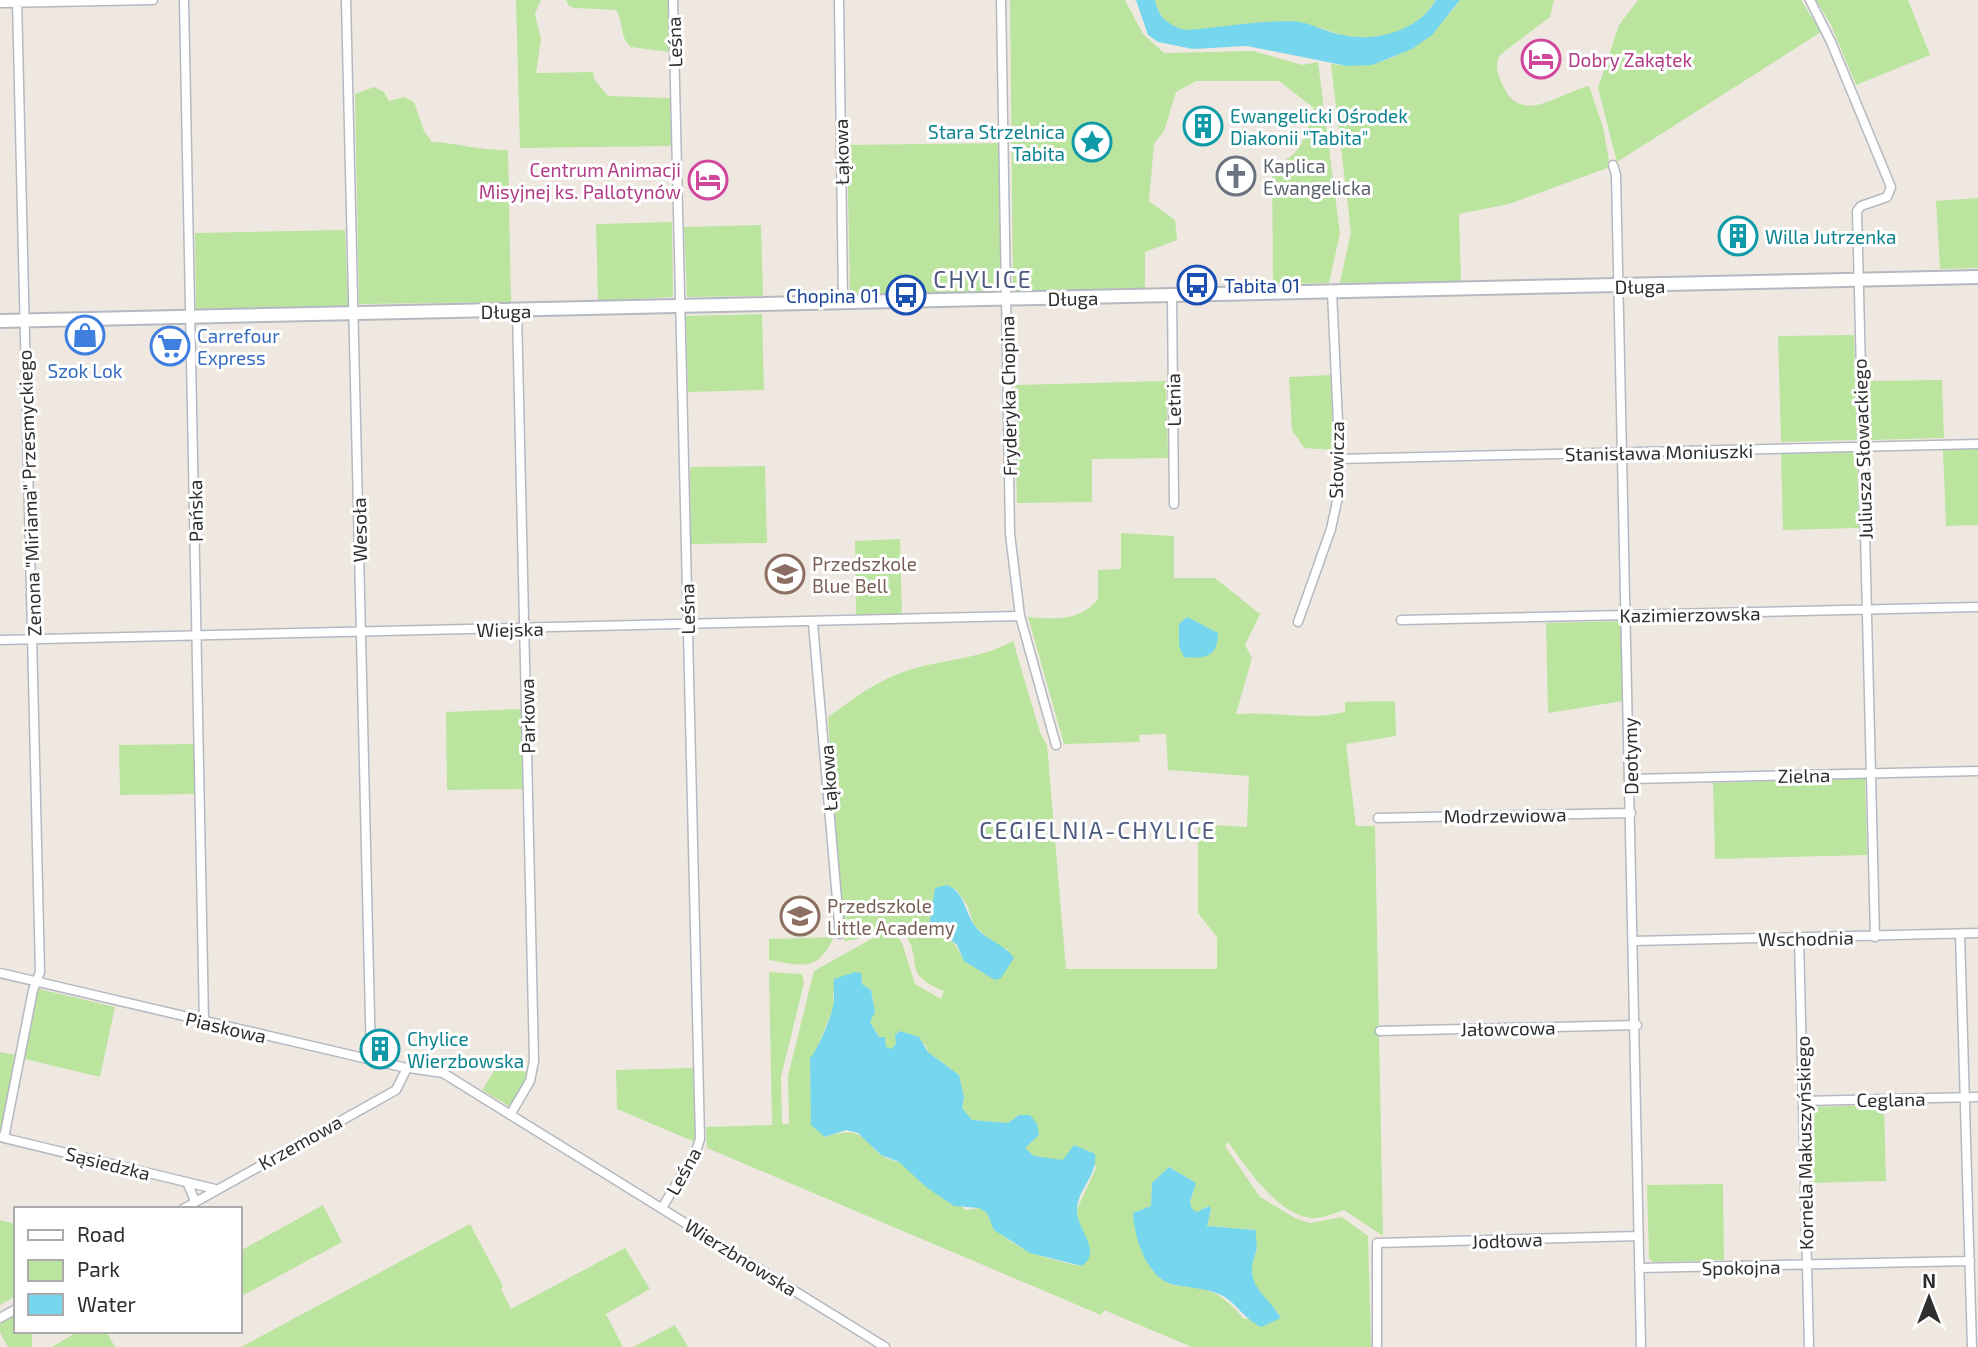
<svg xmlns="http://www.w3.org/2000/svg" width="1978" height="1347" font-family="'Exo 2',sans-serif">
<style>
.green{fill:#bbe49f;fill-rule:evenodd}
.water{fill:#76d6ee}
.lines{fill:none;stroke-linecap:round;stroke-linejoin:round}
.street-casing{stroke:#b4b8c1;stroke-width:11}
.secondary-casing{stroke:#b4b8c1;stroke-width:16}
.street{stroke:#fff;stroke-width:8}
.secondary{stroke:#fff;stroke-width:12}
.labels{text-anchor:middle;dominant-baseline:central;stroke-width:6;stroke-linejoin:round;paint-order:stroke}
.street-label{font-size:19px;fill:#2e2e2e;stroke:#fff}
.hotel-label{font-size:19px;fill:#b23c85;stroke:#fff;text-anchor:start}
.culture-label{font-size:19px;fill:#0d838f;stroke:#fff;text-anchor:start}
.worship-label{font-size:19px;fill:#5b616d;stroke:#fff;text-anchor:start}
.transit-label{font-size:19px;fill:#164399;stroke:#fff;text-anchor:start}
.shop-label{font-size:19px;fill:#366cbe;stroke:#fff;text-anchor:start}
.education-label{font-size:19px;fill:#785e54;stroke:#fff;text-anchor:start}
.quarter-label{font-size:23px;letter-spacing:2px;fill:#4d5a7f;stroke:#fff}
</style>
<rect width="100%" height="100%" fill="#efe8e1"/>
<path class="green" d="M516 0H541L535 14 541 39 536 73 593 72 594 79 608 96 670 98 671 146 520 148Z
M566 0H668L669 52 631 47C619 37 624 22 616 10L575 8 569 6Z
M1010 0H1125L1143 34 1164 53 1253 51 1303 65 1318 62 1340 233 1329 283 1273 284 1272 166C1303 156 1305 136 1314 108L1279 81H1196L1176 92 1164 131 1154 144 1149 201 1175 220 1177 240 1145 252V288L1013 291Z
M1155 0H1436C1421 26 1386 40 1357 39 1343 38 1330 29 1316 27 1299 25 1280 23 1262 23 1237 23 1207 36 1182 30 1166 26 1158 15 1155 0Z
M1460 0H1554L1550 17 1500 55C1494 67 1498 74 1503 86 1522 127 1560 92 1589 86L1603 127 1610 167 1509 204 1459 214 1461 281 1340 283 1351 232 1331 64C1388 72 1428 44 1460 0Z
M1638 0H1801L1821 32 1617 162 1598 88 1619 25Z
M1816 0H1908L1930 55 1856 85 1831 25Z
M374 87 384 92 389 101 404 97 414 102 424 131 432 142C460 143 481 151 508 150L511 302 359 304 355 94Z
M999 143 1001 282 992 292 850 294 847 145Z
M1978 198V268L1940 269 1936 201Z
M672 222 673 297 598 301 596 224Z
M761 225 763 296 687 297 684 227Z
M345 230 348 306 196 309 195 233Z
M762 314 764 390 688 392 686 316Z
M1854 335 1857 440 1781 442 1778 336Z
M1331 375 1333 450 1304 448 1292 430 1289 377Z
M1942 380 1944 438 1869 440 1867 381Z
M1166 381 1168 458 1092 459V502L1017 503 1014 385Z
M1978 449V525L1946 526 1943 450Z
M1857 452 1859 528 1783 530 1781 454Z
M765 466 767 543 691 544 690 467Z
M1121 533 1174 536V578H1215L1260 614 1245 645 1252 658 1236 714C1273 711 1309 721 1345 712V702L1395 701 1396 736 1346 744 1356 826H1375L1383 1236 1344 1210C1334 1213 1322 1219 1312 1218 1278 1216 1246 1167 1228 1142L1225 1146 1260 1197 1295 1218 1310 1223 1342 1217 1368 1236 1371 1347H1192L1104 1310 1101 1315 707 1148 706 1127 772 1125 769 972 802 974 804 983 781 1077 782 1124H789L788 1076 814 971 882 933H895L902 943 915 984 941 999 944 991C900 973 924 962 905 934 902 929 897 928 894 922L858 939 844 941 843 935 828 717C850 701 872 684 898 674 935 659 978 661 1013 641L1040 732 1047 745 1066 969H1217V937L1198 913V824L1247 827 1249 776 1168 770 1166 734 1139 735 1140 742 1064 744 1028 617C1055 619 1079 622 1098 599V570L1121 569ZM955 888 967 905 974 925 993 943 1009 950 970 965C960 959 959 946 949 938ZM862 978V984L871 990C874 1002 876 1011 870 1022L886 1047 892 1050 896 1043 926 1045 928 1052 959 1075 964 1097 962 1108 972 1120 1008 1123 1019 1115 1028 1143 1025 1148 1033 1156 1097 1166 1077 1209 1082 1266C1050 1260 998 1247 987 1213L979 1208 966 1210 899 1162C862 1156 875 1120 825 1137L811 1105 810 1066 834 1006 833 993ZM1169 1167 1196 1183 1190 1202 1192 1209 1197 1212 1209 1206 1211 1209 1207 1226 1256 1230C1254 1246 1247 1266 1252 1281 1253 1285 1276 1309 1281 1318L1244 1319C1219 1290 1209 1288 1171 1285L1133 1213 1151 1206 1152 1183Z
M900 539 902 615 856 616 855 541Z
M1621 621 1623 701 1548 713 1546 623Z
M521 709 523 789 447 790 446 712Z
M195 744 196 794 120 795 119 745Z
M1865 778 1867 855 1715 859 1713 783Z
M834 937C817 972 804 966 769 960V939Z
M31 987 115 1007 100 1077 25 1059 9 1133 0 1129V1052L15 1055Z
M501 1060 529 1074 509 1106 482 1090Z
M693 1068 695 1142 617 1109 616 1070Z
M1884 1105 1886 1181 1810 1183 1808 1107Z
M1723 1184 1724 1260 1653 1262 1649 1258 1647 1185Z
M323 1205 342 1242 240 1297V1251Z
M0 1220 16 1224V1296L0 1305Z
M470 1224 503 1286 501 1289 511 1309 625 1248 650 1289 606 1314 623 1347H241Z
M16 1315V1331H32V1347H8L0 1332V1324Z
M675 1325 688 1347H633Z
M79 1331H106L115 1347H52Z"/>
<path class="water" d="M1136 0H1155C1159 18 1167 24 1184 30 1219 28 1255 21 1291 21 1306 21 1322 30 1337 34 1372 43 1417 33 1436 0H1460L1432 35 1412 49 1372 65 1347 66 1247 46 1193 49 1158 42 1148 35Z
M1187 617 1218 633C1218 657 1205 659 1184 657L1179 646V624Z
M947 885C965 892 965 913 975 926 985 940 1005 944 1014 958L1001 978 995 980 964 961 957 945 949 938 930 937 928 931 935 888Z
M855 972 861 973 862 984 871 990 875 1012 870 1022 879 1037H885L886 1047 892 1049 896 1043 895 1035 900 1031 919 1037 928 1052 959 1075 964 1097 962 1108 972 1120 1008 1123 1019 1115H1030L1037 1124 1039 1135 1025 1148 1034 1156 1063 1160 1074 1145 1095 1154C1098 1176 1077 1189 1077 1211 1077 1230 1103 1251 1082 1266L1030 1253 994 1230 987 1213 979 1208 954 1206 926 1187 899 1162 881 1155 858 1133 846 1130 825 1137 811 1125 810 1058C817 1052 831 1017 833 1007 835 999 833 987 834 979Z
M1169 1167 1196 1183 1190 1202 1192 1209 1197 1212 1209 1206 1211 1209 1207 1226 1256 1230C1255 1237 1258 1247 1256 1252 1243 1285 1264 1291 1281 1318L1261 1327C1243 1318 1236 1303 1223 1296 1207 1288 1191 1288 1175 1285 1147 1280 1134 1237 1133 1213L1151 1206 1152 1183Z"/>
<g class="lines">
<defs>
<path id="street" d="M184 0 204 1022
M346 0 371 1060
M839 0 843 303
M1001 0 1010 534 1020 616 1056 745
M1810 0 1831 42 1891 187 1887 197 1861 206 1857 211 1875 937
M0 3 153 0
M1613 165 1616 175 1641 1347
M1172 296 1174 504
M1339 459 1978 444
M1401 620 1978 607
M1298 622 1331 529 1338 497 1340 465 1332 292
M813 623 840 934
M0 640 1020 616
M1631 779 1978 771
M1378 818 1631 813
M1960 934 1972 1347
M1799 938 1809 1347
M1634 941 1978 933
M0 973 402 1067 443 1073 885 1347
M1380 1031 1637 1025
M1803 1101 1978 1097
M510 1115 530 1081 534 1061 517 311
M0 1137 215 1189
M4 1138 33 990 40 972 17 0
M187 1182 195 1201
M662 1208 696 1151 700 1139 673 0
M183 1209 396 1090 407 1068
M1639 1268 1970 1261
M0 1318 16 1309
M1377 1347V1243L1638 1236"/>
<path id="secondary" d="M0 321 1978 277"/>
</defs>
<use href="#street" class="street-casing"/>
<use href="#secondary" class="secondary-casing"/>
<use href="#street" class="street"/>
<use href="#secondary" class="secondary"/>
</g>
<defs>
<symbol id="hotel-ring" viewBox="-11 -11 22 22"><circle r="9.5" fill="#fff" stroke="#d1479c" stroke-width="1.5"/><path d="M-6-4.5h1.5V1H6V5H4.5V3h-9V5H-6ZM-4 0a1.8 1.8 0 1 1 3.6 0ZM.5 0V-2.5h3Q6-2.5 6 0Z" fill="#d1479c"/></symbol>
<symbol id="building-ring" viewBox="-11 -11 22 22"><circle r="9.5" fill="#fff" stroke="#0f9aa8" stroke-width="1.5"/><path d="M-4-6H4V6H1V3H-1V6H-4ZM-2.5-4.3h1.7v1.8h-1.7ZM.8-4.3h1.7v1.8H.8ZM-2.5-1h1.7V.8h-1.7ZM.8-1h1.7V.8H.8Z" fill="#0f9aa8"/></symbol>
<symbol id="sight-ring" viewBox="-11 -11 22 22"><circle r="9.5" fill="#fff" stroke="#0f9aa8" stroke-width="1.5"/><path d="M0-6L1.8-2.2L6-1.7L2.9 1.2L3.7 5.4L0 3.3L-3.7 5.4L-2.9 1.2L-6-1.7L-1.8-2.2Z" fill="#0f9aa8"/></symbol>
<symbol id="church-ring" viewBox="-11 -11 22 22"><circle r="9.5" fill="#fff" stroke="#6b7280" stroke-width="1.5"/><path d="M-1.2-6h2.4v3.5h3.3v2.4h-3.3V6h-2.4V-.1h-3.3v-2.4h3.3Z" fill="#6b7280"/></symbol>
<symbol id="bus-ring" viewBox="-11 -11 22 22"><circle r="9.5" fill="#fff" stroke="#1a4fb4" stroke-width="1.5"/><path d="M-5-6H5V4H4V6H2V4H-2V6H-4V4H-5ZM-3.5-4V0h7V-4ZM-3.5 1.2v1.5H-2V1.2ZM2 1.2v1.5H3.5V1.2Z" fill="#1a4fb4"/></symbol>
<symbol id="shop-ring" viewBox="-11 -11 22 22"><circle r="9.5" fill="#fff" stroke="#3f7fe0" stroke-width="1.5"/><path d="M-5-2.5h2.3a2.7 3.5 0 0 1 5.4 0H5L5.5 6h-11ZM-1.5-2.5h3a1.5 2.3 0 0 0-3 0Z" fill="#3f7fe0"/></symbol>
<symbol id="supermarket-ring" viewBox="-11 -11 22 22"><circle r="9.5" fill="#fff" stroke="#3f7fe0" stroke-width="1.5"/><path d="M-6-5.5h2.5l.6 2H6L4.5 2H-2.5L-4.4-4H-6ZM-1.5 3.2a1.3 1.3 0 1 0 .1 0ZM3 3.2a1.3 1.3 0 1 0 .1 0Z" fill="#3f7fe0"/></symbol>
<symbol id="school-ring" viewBox="-11 -11 22 22"><circle r="9.5" fill="#fff" stroke="#8d6e63" stroke-width="1.5"/><path d="M0-5L7-2L0 1L-7-2ZM-4 1L0 2.5L4 1V4Q0 6-4 4Z" fill="#8d6e63"/></symbol>
</defs>
<g fill-rule="evenodd">
<use href="#hotel-ring" x="1519" y="37" width="44" height="44"/>
<use href="#building-ring" x="1181" y="104" width="44" height="44"/>
<use href="#sight-ring" x="1070" y="120" width="44" height="44"/>
<use href="#church-ring" x="1214" y="154" width="44" height="44"/>
<use href="#hotel-ring" x="686" y="158" width="44" height="44"/>
<use href="#building-ring" x="1716" y="214" width="44" height="44"/>
<use href="#bus-ring" x="1175" y="263" width="44" height="44"/>
<use href="#bus-ring" x="884" y="273" width="44" height="44"/>
<use href="#shop-ring" x="63" y="313" width="44" height="44"/>
<use href="#supermarket-ring" x="148" y="324" width="44" height="44"/>
<use href="#school-ring" x="763" y="552" width="44" height="44"/>
<use href="#school-ring" x="778" y="894" width="44" height="44"/>
<use href="#building-ring" x="358" y="1027" width="44" height="44"/>
</g>
<g class="labels">
<g class="street-label">
<text transform="translate(674 42) rotate(-92)">Leśna</text>
<text transform="translate(841 152) rotate(-91)">Łąkowa</text>
<text transform="translate(1640 286) rotate(-1)">Długa</text>
<text transform="translate(1073 298) rotate(-1)">Długa</text>
<text transform="translate(506 311) rotate(-1)">Długa</text>
<text transform="translate(1008 396) rotate(-91)">Fryderyka Chopina</text>
<text transform="translate(1173 400) rotate(-91)">Letnia</text>
<text transform="translate(1862 449) rotate(-92)">Juliusza Słowackiego</text>
<text transform="translate(1659 452) rotate(-1)">Stanisława Moniuszki</text>
<text transform="translate(1336 460) rotate(-89)">Słowicza</text>
<text transform="translate(29 493) rotate(-92)">Zenona "Miriama" Przesmyckiego</text>
<text transform="translate(195 511) rotate(-91)">Pańska</text>
<text transform="translate(359 530) rotate(-91)">Wesoła</text>
<text transform="translate(687 609) rotate(-91)">Leśna</text>
<text transform="translate(1690 614) rotate(-1)">Kazimierzowska</text>
<text transform="translate(510 629) rotate(-1)">Wiejska</text>
<text transform="translate(527 716) rotate(-91)">Parkowa</text>
<text transform="translate(1630 756) rotate(-91)">Deotymy</text>
<text transform="translate(1804 775) rotate(-1)">Zielna</text>
<text transform="translate(828 778) rotate(-94)">Łąkowa</text>
<text transform="translate(1505 815) rotate(-1)">Modrzewiowa</text>
<text transform="translate(1806 938) rotate(-1)">Wschodnia</text>
<text transform="translate(226 1027) rotate(13)">Piaskowa</text>
<text transform="translate(1508 1028) rotate(-1)">Jałowcowa</text>
<text transform="translate(1891 1099) rotate(-1)">Ceglana</text>
<text transform="translate(300 1142) rotate(-29)">Krzemowa</text>
<text transform="translate(1804 1143) rotate(-91)">Kornela Makuszyńskiego</text>
<text transform="translate(108 1163) rotate(14)">Sąsiedzka</text>
<text transform="translate(683 1171) rotate(-61)">Leśna</text>
<text transform="translate(1507 1240) rotate(-2)">Jodłowa</text>
<text transform="translate(741 1257) rotate(32)">Wierzbnowska</text>
<text transform="translate(1741 1267) rotate(-1)">Spokojna</text>
</g>
<g class="hotel-label">
<text x="1568" y="59">Dobry Zakątek</text>
<text x="681" y="169" text-anchor="end">Centrum Animacji<tspan x="681" dy="22">Misyjnej ks. Pallotynów</tspan></text>
</g>
<g class="culture-label">
<text x="1230" y="115">Ewangelicki Ośrodek<tspan x="1230" dy="22">Diakonii "Tabita"</tspan></text>
<text x="1065" y="131" text-anchor="end">Stara Strzelnica<tspan x="1065" dy="22">Tabita</tspan></text>
<text x="1765" y="236">Willa Jutrzenka</text>
<text x="407" y="1038">Chylice<tspan x="407" dy="22">Wierzbowska</tspan></text>
</g>
<g class="worship-label">
<text x="1263" y="165">Kaplica<tspan x="1263" dy="22">Ewangelicka</tspan></text>
</g>
<g class="transit-label">
<text x="1224" y="285">Tabita 01</text>
<text x="879" y="295" text-anchor="end">Chopina 01</text>
</g>
<g class="shop-label">
<text x="197" y="335">Carrefour<tspan x="197" dy="22">Express</tspan></text>
<text x="85" y="370" text-anchor="middle">Szok Lok</text>
</g>
<g class="education-label">
<text x="812" y="563">Przedszkole<tspan x="812" dy="22">Blue Bell</tspan></text>
<text x="827" y="905">Przedszkole<tspan x="827" dy="22">Little Academy</tspan></text>
</g>
<g class="quarter-label">
<text x="983" y="279">CHYLICE</text>
<text x="1098" y="830">CEGIELNIA-CHYLICE</text>
</g>
</g>
<rect x="14" y="1207" width="228" height="126" fill="#ffffff" stroke="#ababab" stroke-width="2"/>
<rect x="28" y="1230" width="35" height="10" fill="#ffffff" stroke="#ababab" stroke-width="2"/>
<text x="77" y="1242" font-size="21" fill="#2e2e2e">Road</text>
<rect x="28" y="1260" width="35" height="21" fill="#bbe49f" stroke="#ababab" stroke-width="2"/>
<text x="77" y="1277" font-size="21" fill="#2e2e2e">Park</text>
<rect x="28" y="1294" width="35" height="21" fill="#76d6ee" stroke="#ababab" stroke-width="2"/>
<text x="77" y="1312" font-size="21" fill="#2e2e2e">Water</text>
<g transform="translate(1929 1298)" stroke="#ffffff" stroke-width="5" paint-order="stroke">
<path d="M0-5L12 26L0 18L-12 26Z" fill="#2e2e2e"/>
<text y="-10" font-size="19" font-weight="bold" text-anchor="middle" fill="#2e2e2e">N</text>
</g>
</svg>
